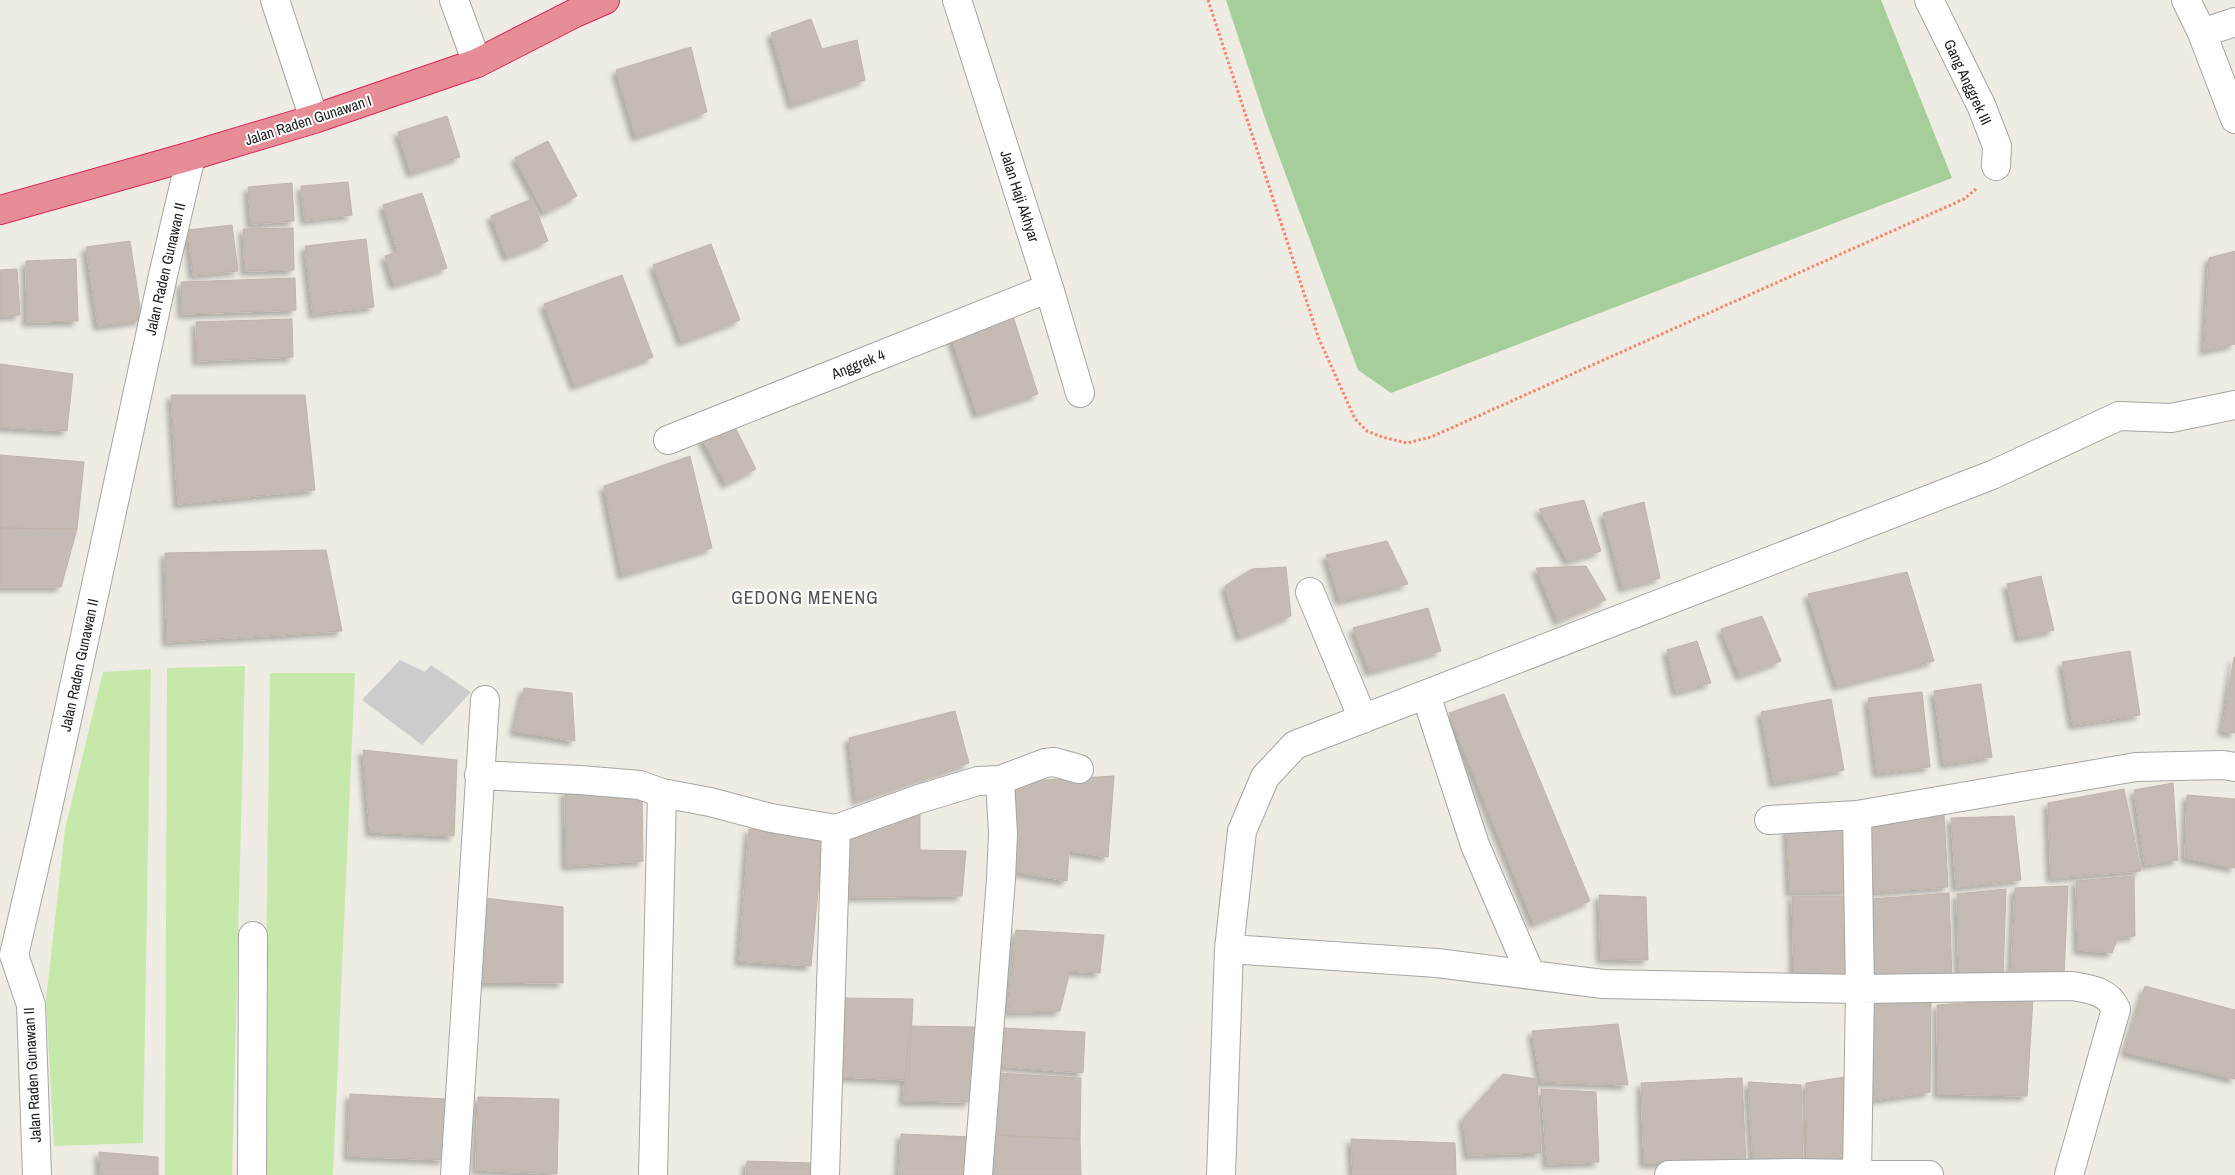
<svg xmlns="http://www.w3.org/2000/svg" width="2235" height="1175" font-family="'Archivo Narrow',sans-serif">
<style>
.religious{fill:#ccc}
.grass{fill:#c6e9ab}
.forest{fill:#a6ce9a}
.building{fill:#c4bcb4;stroke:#c1b4a7;filter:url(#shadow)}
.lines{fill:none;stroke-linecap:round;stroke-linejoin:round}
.minor-casing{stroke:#a5a5a5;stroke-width:30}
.highway-casing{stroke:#d92659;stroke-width:30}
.path{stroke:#f8836c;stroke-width:3;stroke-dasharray:2.5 2.5;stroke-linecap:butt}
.minor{stroke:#fff;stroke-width:28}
.highway{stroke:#e68d98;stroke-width:28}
.labels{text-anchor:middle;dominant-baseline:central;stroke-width:4;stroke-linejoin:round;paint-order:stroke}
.street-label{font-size:15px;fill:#1e1e1e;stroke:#fff}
.quarter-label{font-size:18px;letter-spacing:1px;fill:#515151;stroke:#fff}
</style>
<defs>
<filter id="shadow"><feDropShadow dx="-4.5" dy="4.5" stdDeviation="2.5" flood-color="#0004"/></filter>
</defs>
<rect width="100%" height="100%" fill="#efece4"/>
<path class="religious" d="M400 660 425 672 431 665 471 692 422 745 362 700Z"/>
<path class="grass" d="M245 666 232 1175H165L167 668Z
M151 669 143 1143 54 1146 46 1000 65 829 103 672Z
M270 673H355L333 1175H263Z"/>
<path class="forest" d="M1226 0H1881L1952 178 1391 393 1358 370 1267 124Z"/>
<path class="building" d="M811 19 822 49 857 40 865 80 792 105 771 33Z
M691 47 707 112 636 137 616 70Z
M447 116 460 157 411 173 398 132Z
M548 141 577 196 544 213 515 158Z
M348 182 352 215 305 220 301 186Z
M292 183 294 221 251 224 248 187Z
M422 193 447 268 394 285 385 256 398 252 383 205Z
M532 199 548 241 507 257 491 216Z
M232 225 238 271 193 275 188 230Z
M293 228 294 270 245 271 243 229Z
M366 239 374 307 313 314 305 246Z
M130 241 142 320 98 326 86 247Z
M711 244 740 320 682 342 653 265Z
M2235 251V344L2204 351 2209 258Z
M76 259 78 321 27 322 26 261Z
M17 269 20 315 0 316V270Z
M622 275 653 357 575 386 544 304Z
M295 278 296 310 182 314 181 282Z
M1012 313 1038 394 977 414 950 333Z
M292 319 293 357 197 361 196 322Z
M0 364 73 374 67 431 0 427Z
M171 395H305L315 490 178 504Z
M733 423 756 469 726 484 702 438Z
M0 455 84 462 77 529 0 528Z
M690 456 712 548 622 575 604 486Z
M1584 500 1601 551 1568 561 1539 509Z
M1644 502 1660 578 1623 588 1603 513Z
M0 528 77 529 61 587H0Z
M1387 541 1408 584 1340 601 1326 555Z
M326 550 342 631 167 642 165 553Z
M1586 566 1606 600 1558 621 1536 568Z
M1286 567 1291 616 1240 637 1225 586 1252 569Z
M1907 572 1934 661 1837 686 1808 594Z
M2041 576 2054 630 2019 638 2007 584Z
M1428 608 1441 651 1370 672 1353 628Z
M1762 616 1781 661 1740 676 1721 629Z
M1697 641 1711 683 1676 692 1667 650Z
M2130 651 2140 715 2073 725 2062 662Z
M2234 657H2235V733L2222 731Z
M1981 684 1992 757 1944 764 1934 691Z
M524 688 572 693 575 741 514 731Z
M1922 692 1930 767 1877 773 1868 698Z
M1504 694 1590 901 1534 924 1449 713Z
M1831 699 1844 770 1774 783 1761 712Z
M955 711 969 763 856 801 849 738Z
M363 750 457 760 454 836 370 832Z
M1114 776 1108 857 1069 851 1067 881 1006 870 1009 782Z
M2173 783 2178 860 2145 865 2134 790Z
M2124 789 2141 871 2051 878 2048 803Z
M565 791H642L643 861 566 866Z
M2187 795 2235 799V868L2185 858Z
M920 812V850L966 851 962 896 850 897 849 834Z
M1944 814 1948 887 1873 892 1869 823Z
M2014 816 2021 880 1956 887 1951 818Z
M1846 826 1849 891 1790 892 1787 828Z
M749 829 823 837 811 966 739 961Z
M2134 876 2135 936 2118 937 2112 953 2078 950 2076 881Z
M2068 886 2064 977 2011 979 2015 888Z
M2006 889 2003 978 1959 979 1957 894Z
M1949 893 1952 979 1874 978 1872 899Z
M1599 895 1646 897 1648 960 1601 959Z
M1792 896H1848L1849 980 1794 978Z
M484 898 563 907V983L481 982Z
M1016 930 1104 935 1100 973 1070 971 1060 1011 1008 1012Z
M2145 986 2235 1010V1079L2125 1052Z
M843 998 913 999 909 1080 841 1077Z
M2033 998 2027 1096 1938 1094 1937 1005Z
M1931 1003 1930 1092 1872 1100V1004Z
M1618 1024 1628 1085 1541 1082 1532 1031Z
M910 1026 975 1027 970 1102 903 1101Z
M1003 1028 1085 1032 1083 1073 1000 1066Z
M999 1073 1081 1078 1080 1139 992 1135Z
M1503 1074 1537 1079 1541 1153 1468 1155 1463 1119Z
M1845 1077 1847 1163H1807L1806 1083Z
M1742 1078 1746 1166 1644 1163 1641 1083Z
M1748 1082 1801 1085 1803 1161 1753 1160Z
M1541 1089 1596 1092 1599 1162 1547 1164Z
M350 1094 446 1099 444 1160 348 1156Z
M478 1097 559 1099 557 1174 476 1170Z
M901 1134 972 1137 970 1175H899Z
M992 1135 1080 1139 1081 1175H990Z
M1351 1139 1455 1143 1456 1175H1353Z
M99 1152 158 1157V1175H100Z
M747 1161 812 1163V1175H746Z"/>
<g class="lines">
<defs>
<path id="minor" d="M275 0 314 119
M454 0 477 63
M957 0 1049 288 1080 393
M1929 0 1981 105 1997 146 1996 166
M2186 0 2202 33 2235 119
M2202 33 2235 22
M668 440 1049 288
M1310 592 1363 719
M1426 695 1475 845 1530 973
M479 775 580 780 640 785 662 793 710 802 771 818 836 829 919 799 978 781 1000 780 1045 763 1054 762 1079 769
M1857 815 1860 989 1857 1175
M1769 820 1857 815 2136 767 2223 765 2235 767
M1229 949 1437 963 1603 984 1860 989 2072 986C2090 989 2108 991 2116 1009L2069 1175
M37 1175 31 1005 14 955 45 821 164 271 191 156
M252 1175 253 936
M455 1175 485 700
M653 1175 662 793
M825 1175 836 829
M978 1175 1001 879 1003 834 1000 780
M1221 1175 1229 949 1242 831 1265 777 1295 745 1992 475 2119 416 2171 418 2235 405
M1669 1175 1796 1173 1929 1175"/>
<path id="highway" d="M0 210 191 156 314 119 477 63 575 13 605 0"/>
</defs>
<use href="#minor" class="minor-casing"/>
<use href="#highway" class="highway-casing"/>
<path class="path" d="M1208 0 1319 339 1355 419 1367 431 1382 437 1407 443 1431 437 1964 199 1976 189"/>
<use href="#minor" class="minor"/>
<use href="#highway" class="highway"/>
</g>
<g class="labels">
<g class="street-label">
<text transform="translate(1968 82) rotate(65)">Gang Anggrek III</text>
<text transform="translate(308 120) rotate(-18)">Jalan Raden Gunawan I</text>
<text transform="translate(1020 196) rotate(72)">Jalan Haji Akhyar</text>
<text transform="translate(165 269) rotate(-77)">Jalan Raden Gunawan II</text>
<text transform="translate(858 364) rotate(-22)">Anggrek 4</text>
<text transform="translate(79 665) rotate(-78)">Jalan Raden Gunawan II</text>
<text transform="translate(32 1075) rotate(-93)">Jalan Raden Gunawan II</text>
</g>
<g class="quarter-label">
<text x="805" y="597">GEDONG MENENG</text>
</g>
</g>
</svg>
